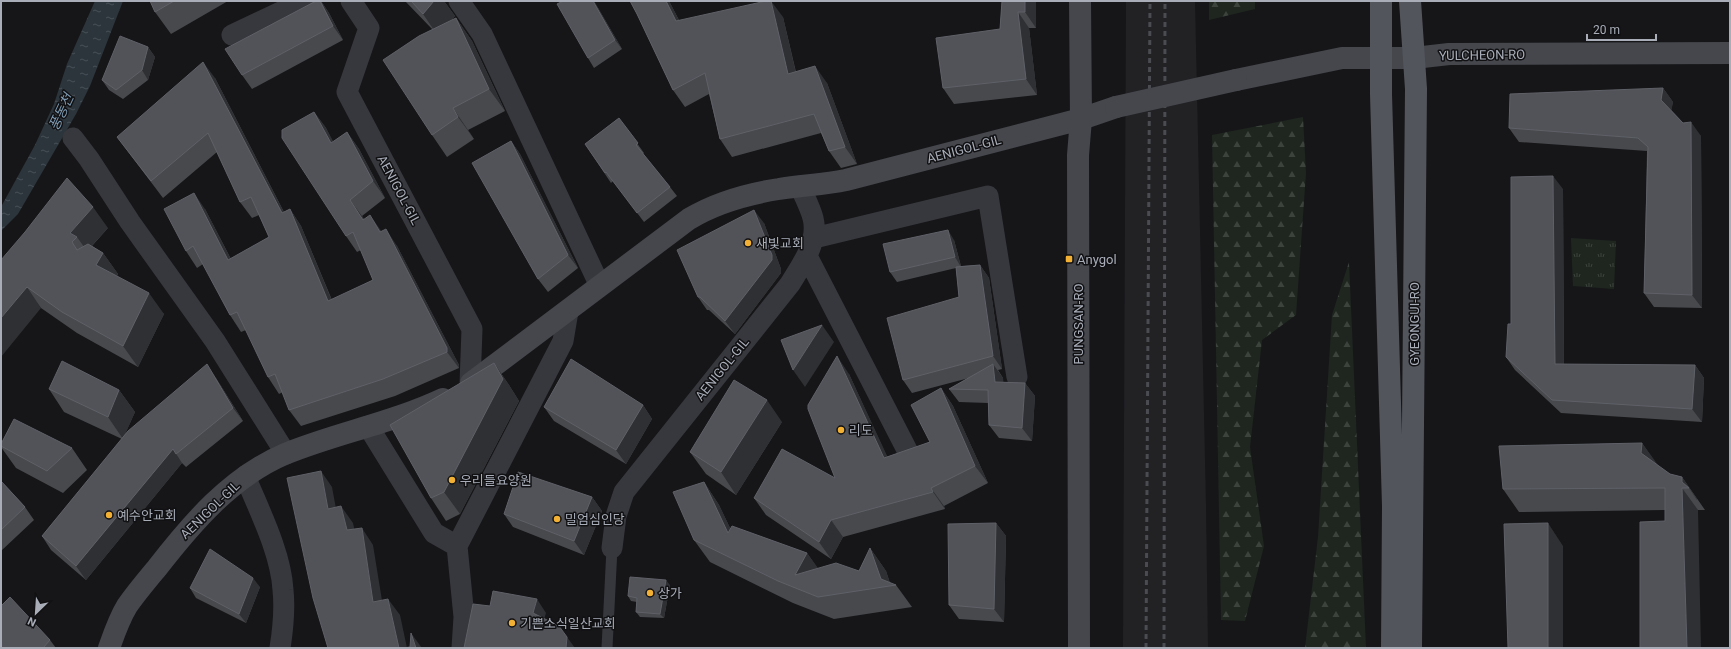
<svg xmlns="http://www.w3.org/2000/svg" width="1731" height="649" font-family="Roboto,'Noto Sans KR',sans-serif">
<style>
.built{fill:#222225}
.grass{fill:url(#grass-tufts)}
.forest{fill:url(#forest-firs)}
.water{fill:url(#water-ripples)}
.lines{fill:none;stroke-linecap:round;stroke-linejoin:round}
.lane{stroke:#37383d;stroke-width:11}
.street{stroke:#37383d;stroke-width:21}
.secondary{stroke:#45474d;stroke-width:22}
.primary{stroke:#53555c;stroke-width:22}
.rail{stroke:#4a4c52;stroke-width:3;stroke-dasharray:5 4;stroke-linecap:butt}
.secondary-bridge{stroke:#45474d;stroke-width:22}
.wall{fill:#47494d}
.shaded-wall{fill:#2f3033}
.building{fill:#525359;stroke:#5f6168}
.poi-dot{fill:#f2b134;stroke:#111113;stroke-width:1.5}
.labels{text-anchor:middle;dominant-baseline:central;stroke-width:3;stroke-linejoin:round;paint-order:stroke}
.street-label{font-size:13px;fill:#a8adb8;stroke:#111113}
.poi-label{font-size:13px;fill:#a8adb8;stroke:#111113;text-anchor:start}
.water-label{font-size:14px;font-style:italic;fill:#7f9bb3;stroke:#111113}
</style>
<defs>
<pattern id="grass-tufts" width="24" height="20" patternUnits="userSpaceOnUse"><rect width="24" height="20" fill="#1e261f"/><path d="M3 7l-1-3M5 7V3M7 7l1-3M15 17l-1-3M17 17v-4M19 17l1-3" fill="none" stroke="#3c433d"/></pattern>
<pattern id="forest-firs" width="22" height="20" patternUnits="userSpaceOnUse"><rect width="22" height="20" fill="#1e261f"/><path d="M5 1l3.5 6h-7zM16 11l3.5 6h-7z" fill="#3c433d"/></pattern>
<pattern id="water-ripples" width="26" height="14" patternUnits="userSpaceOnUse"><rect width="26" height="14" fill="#2c353c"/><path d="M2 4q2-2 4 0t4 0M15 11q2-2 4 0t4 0" fill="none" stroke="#485056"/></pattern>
</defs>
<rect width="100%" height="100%" fill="#161618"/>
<path class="built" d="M1126 1H1195L1206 506 1208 648H1123Z"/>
<path class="grass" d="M1571 238 1616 241 1614 289 1573 286Z"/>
<path class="forest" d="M1209 1H1255V9L1209 20Z
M1303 117 1306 173 1296 315 1262 340 1250 447 1264 546 1245 621 1221 620 1212 135Z
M1349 262 1366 648H1305L1318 537 1332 315Z"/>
<path class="water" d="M95 1H123L90 86 76 114 18 214 1 231V207L35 145 54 104 67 64Z"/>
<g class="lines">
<path class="lane" d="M607 648 612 548"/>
<path class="street" d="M351 1 369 28 347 92 472 329 470 384
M459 1 482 34 600 286
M232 35 304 1
M73 138 89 159 130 222 215 341 286 454
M814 238 988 196 1017 377
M807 256 907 450
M368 426 434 533 457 546
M245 476C259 510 281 553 283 590 285 609 283 629 280 648
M612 548 616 516 624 492 790 284C802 264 819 242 813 218 810 207 804 196 800 186
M462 648 464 617 457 546 563 341 568 311"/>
<path class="secondary" d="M1236 80 1342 58H1414L1449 54 1730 53
M471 383 689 219C717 202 747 194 779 189 801 185 823 185 846 180L1081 119 1116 107
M109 648C114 634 119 619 127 606 136 593 147 580 157 568 192 523 231 477 285 454 336 433 392 423 443 399
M1079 648 1078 155 1081 119 1080 1"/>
<path class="primary" d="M1381 1V94L1393 506 1392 648
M1410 1 1416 89 1411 648"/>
<path class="rail" d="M1146 648 1150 1
M1164 648 1165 1"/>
<path class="secondary-bridge" d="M1116 107 1236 80"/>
</g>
<path class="wall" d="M150 1H228L171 34 155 12Z
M321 1 329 13 343 40 252 89 242 75Z
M405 1H444L455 16 451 21 456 18 472 41 505 111 468 130 474 139 447 157 432 135 433 30Z
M594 1 622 49 594 68 588 58Z
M630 1H669L679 20 783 17 796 72 827 83 857 164 841 168 829 151 821 133 732 157 720 139 709 94 685 107 673 90 637 14Z
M1002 1H1036V28H1029L1037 95 954 104 943 88 1000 29Z
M1660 1H1702V2Z
M148 47 155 57 148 80 123 99 109 90 102 80Z
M215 78 284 212 290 209 301 226 332 300 373 280 361 250 357 252 346 236 314 112 326 128 333 142 347 132 359 149 385 198 362 216 364 219 381 231 397 246 459 365V368L395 396 301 426 289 410 283 392 279 394 268 377 246 330 241 332 230 315 203 264 197 268 186 251 205 209 231 259 269 237 259 215 252 218 240 202 217 152 163 198 129 153 117 137Z
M1663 88 1673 102 1671 110 1683 123 1701 136 1702 308 1654 307 1644 293 1647 151 1519 142 1509 128Z
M619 118 644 153 643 154 670 187 677 196 644 222 613 181 611 183 585 144Z
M511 141 520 154 578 268 548 292 538 279Z
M1563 189 1564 364 1695 365 1704 378 1702 422 1561 413 1515 370 1506 357 1511 324Z
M764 223 781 269V273L735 334 709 310H707L698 297Z
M108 228 92 246 103 253 118 274 117 276 164 314 138 367 77 333 41 308 1 260Z
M954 240 961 266 980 265 989 278 1002 369 998 370 1003 378V382L1025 383 1035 396 1032 441 999 438 989 425 988 403 959 402 949 389 969 378 912 393 903 380 959 297 956 268 897 282 890 272Z
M494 363 509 385 519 401 460 514 446 521 431 498Z
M849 374 887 457 930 442 941 388 953 406 988 483 944 506 945 509 843 537 831 559 766 515 754 498 835 478Z
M216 378 243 421 186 467 182 463 86 580 51 550 42 536 122 439 64 412 49 389 119 390 135 412 125 434Z
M643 405 652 419 626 464 554 421 544 407Z
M782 422 736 495 706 474 690 452Z
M1642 443 1657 465 1670 474 1682 477 1705 510H1698L1665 521V510L1519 512 1503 489Z
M1 444 72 448 87 470 63 493 16 468 1 447Z
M1 481 25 507 34 520 1 551Z
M704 482 719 505 730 528 807 553 818 569 859 571 870 548 886 571 890 583 896 585 912 607 834 619 793 603 710 562 694 540Z
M592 497 602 511 584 555 513 527 504 514Z
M996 523 1006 536 1004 622 959 619 949 605Z
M670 585 664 618 640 617 636 612 637 602 631 601 628 596Z
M260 587 246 623 196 598 190 588Z
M50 640 56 648H1Z"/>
<path class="shaded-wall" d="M321 1 329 13 343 40 333 26Z
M434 1H444L455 16 438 36 423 14Z
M593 1H594L622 49 615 40Z
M666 1H669L688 38 676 21Z
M771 1 783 17 800 91 788 74Z
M1025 1H1036V28L1025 12Z
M1018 12 1029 28 1037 95 1026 79Z
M456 18 472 41 505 111 489 89Z
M148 47 155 57 148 80 142 70Z
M203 62 215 78 293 230 282 213Z
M815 66 827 83 857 164 845 147Z
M1663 88 1673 102 1671 113 1661 100Z
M453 108 468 130 474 139 458 117Z
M314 112 326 128 343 160 331 143Z
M1691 122 1701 136 1702 308 1692 295Z
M347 132 359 149 385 198 373 181Z
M511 141 520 154 578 268 568 255Z
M1553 176 1563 189 1564 378 1555 364Z
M194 193 205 209 240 277 228 260Z
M350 200 362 216 374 236 363 220Z
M93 207 108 228 87 251 77 237 70 233Z
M290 209 301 226 339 318 328 301Z
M754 210 764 223 781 269V273L735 334 725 321Z
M370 215 382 232H380Z
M386 229 397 246 459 365V368L447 352Z
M948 230 954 240 961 267 955 257Z
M103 253 118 274 110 286 96 265Z
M980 265 989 278 1002 369 993 356Z
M27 287 41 308 1 357V318Z
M149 293 164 314 138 367 123 346Z
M822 325 834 342 805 387 793 370Z
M837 356 849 374 896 475 884 458Z
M494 363 509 385 519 401 460 514 444 492Z
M207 364 216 378 243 421 233 408Z
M993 364 1003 378 1005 395 995 382Z
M1695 365 1704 378 1702 422 1692 409Z
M1025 383 1035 396 1032 441 1022 428Z
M941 388 953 406 988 483 975 466Z
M119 390 135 412 123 439 108 417Z
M767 400 782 422 736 495 721 472Z
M643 405 652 419 626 464 616 450Z
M1642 443 1658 465 1641 453Z
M173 449 182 463 86 580 76 566Z
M321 471 332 487 339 525 328 509Z
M1682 477 1697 499V500L1689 488 1682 482Z
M704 482 719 505 743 555 728 533Z
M931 488 944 506 945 509 933 492Z
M1682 488 1698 510 1701 648H1687Z
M592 497 602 511 584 555 574 541Z
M341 506 353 523 358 547 347 530Z
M831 520 843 537 831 559 819 542Z
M996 523 1006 536 1004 622 994 609Z
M1548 523 1563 546V648H1548Z
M362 528 373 545 385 619 373 602Z
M870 548 886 571 891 586 881 579Z
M807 553 823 575H795Z
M253 578 260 587 246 623 239 614Z
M666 580 670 585 664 618 660 614Z
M388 599 400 615 407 648H399Z
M537 599 546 613 542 626 533 613Z
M411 633 422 648H416Z
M567 637 575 648H566Z"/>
<path class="building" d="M150 1H174L155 12Z
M316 1H320L333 26 242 75 225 49Z
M411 1H434L423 14Z
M563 1H593L615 40 588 58 557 4Z
M630 1H666L676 21 766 1H771L788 74 815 66 845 147 829 151 814 114 720 139 705 73 673 90 637 14Z
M1002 1H1025V12H1018L1026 79 943 88 936 38 1000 29Z
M456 18 489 89 453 108 458 117 432 135 383 60 419 36Z
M120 36 148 47 142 70 116 90 102 80Z
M203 62 282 213 290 209 328 301 373 280 353 232 346 236 282 138V130L314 112 331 143 347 132 373 181 350 200 363 220 370 215 380 232 386 229 447 348V352L383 379 289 410 275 374 268 377 237 312 230 315 193 246 186 251 164 209 194 193 228 260 269 237 251 197 240 202 208 133 151 181 117 137Z
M1663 88 1661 100 1683 123 1691 122 1692 295 1644 293 1648 147 1638 138 1509 128 1510 94Z
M619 118 638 143 636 145 670 187 637 213 606 172 605 173 585 144Z
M511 141 568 255 538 279 472 163Z
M1553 176 1555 364 1695 365 1692 409 1552 400 1506 357 1508 324H1511V177Z
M67 178 93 207 70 233 77 237 72 242 77 250 88 244 103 253 96 265 149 293 123 346 62 312 27 287 1 318V260L25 232Z
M754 210 772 255V260L725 321 700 297H698L677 250Z
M948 230 955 257 890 272 883 244Z
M980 265 993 356 903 380 887 318 959 297 956 267Z
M822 325 793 370 781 340Z
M837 356 884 458 930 442 911 405 941 388 975 466 931 488 933 492 831 520 819 542 754 498 782 449 835 478 808 409V405Z
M571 359 643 405 616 450 544 407Z
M62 361 119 390 108 417 49 389Z
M494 363 503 379 444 492 431 498 390 425Z
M207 364 233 408 176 454 173 449 76 566 42 536 128 431Z
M993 364 995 382 1025 383 1022 428 989 425 988 390 949 389Z
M734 380 767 400 721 472 690 452Z
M14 419 72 448 47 471 1 446V444Z
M1642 443 1641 453 1670 474 1682 477V482L1689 488H1682L1687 648H1640V522L1665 521V488L1503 489 1499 446Z
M321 471 328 509 341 506 347 530 362 528 373 602 388 599 399 648H328L313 598 287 478Z
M518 472 592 497 574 541 504 514Z
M1 481 25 507 1 530Z
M704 482 728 533 732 526 807 553 795 575 836 563 859 571 870 548 881 579 896 585 818 597 778 581 694 540 673 492Z
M996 523 994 609 949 605 948 524Z
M1548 523V648H1508L1504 524Z
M210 549 253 578 239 614 190 588Z
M630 577 666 580 660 614 636 612 637 598 628 596Z
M493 591 537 599 533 613 559 626 567 637 566 648H464L473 604 490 606Z
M10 597 50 640 43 648H1V606Z
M411 633 416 648H403L410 647Z"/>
<g class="poi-dot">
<circle cx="748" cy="243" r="4"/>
<rect x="1065" y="255" width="8" height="8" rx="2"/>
<circle cx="841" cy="430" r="4"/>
<circle cx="452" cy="480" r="4"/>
<circle cx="109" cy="515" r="4"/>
<circle cx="557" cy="519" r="4"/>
<circle cx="650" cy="593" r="4"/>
<circle cx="512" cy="623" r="4"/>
</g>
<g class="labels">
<g class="street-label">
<text transform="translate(1482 55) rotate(-1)">YULCHEON-RO</text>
<text transform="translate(964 149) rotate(-15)">AENIGOL-GIL</text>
<text transform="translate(399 190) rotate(62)">AENIGOL-GIL</text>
<text transform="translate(1078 324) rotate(-90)">PUNGSAN-RO</text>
<text transform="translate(1414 324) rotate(-90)">GYEONGUI-RO</text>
<text transform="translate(722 369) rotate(-51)">AENIGOL-GIL</text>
<text transform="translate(210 510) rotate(-44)">AENIGOL-GIL</text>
</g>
<g class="poi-label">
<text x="756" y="243">새빛교회</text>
<text x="1077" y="259">Anygol</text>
<text x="849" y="430">리도</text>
<text x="460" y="480">우리들요양원</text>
<text x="117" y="515">예수안교회</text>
<text x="565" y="519">밀엄심인당</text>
<text x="658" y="593">상가</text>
<text x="520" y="623">기쁜소식일산교회</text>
</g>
<g class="water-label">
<text transform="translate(61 112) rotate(-65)">풍동천</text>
</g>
</g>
<rect width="1731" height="649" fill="none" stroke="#a8adb8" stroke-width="4"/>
<g transform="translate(36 613) rotate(205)" stroke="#111113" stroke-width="3" paint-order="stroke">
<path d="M0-3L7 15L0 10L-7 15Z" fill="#a8adb8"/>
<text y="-6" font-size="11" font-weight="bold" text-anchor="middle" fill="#a8adb8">N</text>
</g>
<path d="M1587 34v6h69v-6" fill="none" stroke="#a8adb8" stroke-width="2"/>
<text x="1593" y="34" font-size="12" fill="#a8adb8" stroke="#111113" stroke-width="3" paint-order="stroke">20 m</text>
</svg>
